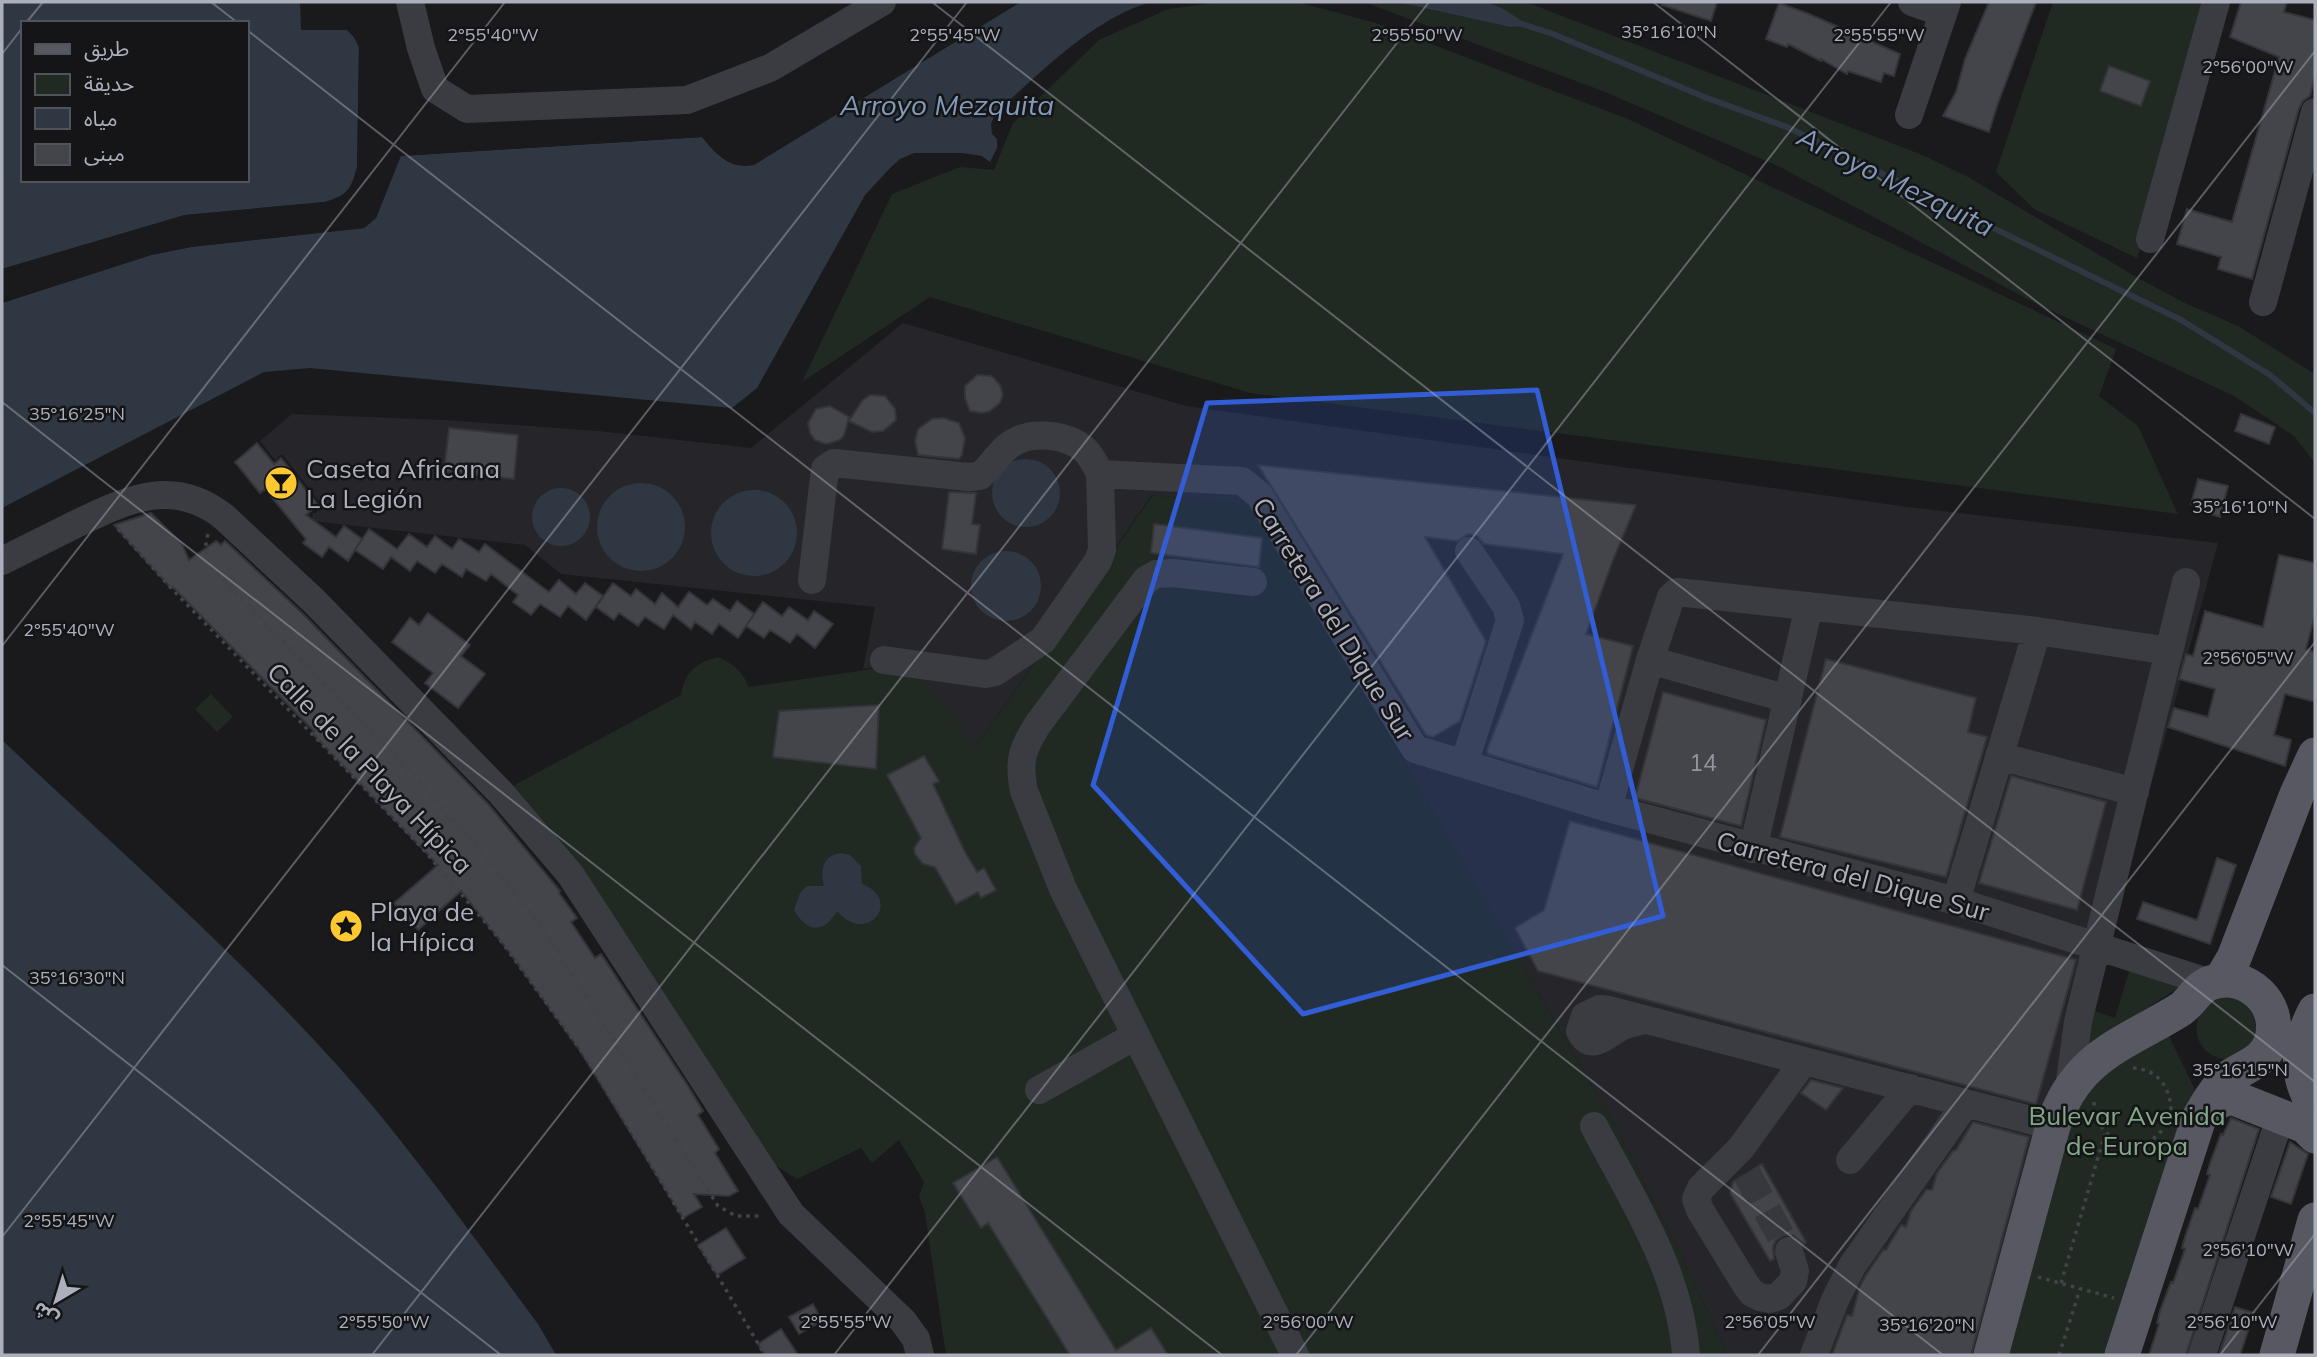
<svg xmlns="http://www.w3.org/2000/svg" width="2317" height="1357" font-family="Mulish,'Noto Sans Arabic',sans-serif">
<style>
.built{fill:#26262a}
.green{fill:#202922}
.water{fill:#2f3842;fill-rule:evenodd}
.pier{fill:#1a1a1d}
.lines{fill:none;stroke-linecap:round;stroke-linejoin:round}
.stream{stroke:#2f3842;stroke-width:6}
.building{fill:#44454a;stroke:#343439;stroke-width:2}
.minor-tunnel{stroke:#37383d;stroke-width:28;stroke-dasharray:28 14;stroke-linecap:butt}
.path{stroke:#414349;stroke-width:3.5;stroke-dasharray:3.5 5;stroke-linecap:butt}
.minor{stroke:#3b3c42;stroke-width:28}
.major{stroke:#575861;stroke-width:35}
.marked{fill:#325dd4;fill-opacity:0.2;stroke:#325dd4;stroke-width:5;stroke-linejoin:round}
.ticks{fill:none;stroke:#acb0bd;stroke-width:2;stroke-opacity:0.45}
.labels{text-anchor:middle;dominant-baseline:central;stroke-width:5;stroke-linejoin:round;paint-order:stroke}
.number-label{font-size:23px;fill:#9295a0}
.poi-label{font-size:26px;fill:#acb0bd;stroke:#151518;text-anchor:start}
.street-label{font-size:26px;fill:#acb0bd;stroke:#151518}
.park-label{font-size:26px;fill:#82a987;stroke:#151518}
.water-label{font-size:28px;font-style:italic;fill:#829bb9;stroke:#151518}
.ticks-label{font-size:18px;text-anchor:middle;fill:#acb0bd;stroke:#151518;stroke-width:5;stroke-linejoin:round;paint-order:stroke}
</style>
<rect width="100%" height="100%" fill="#1a1a1d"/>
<path class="built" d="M903 323 1186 406 1908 507 2218 543 2168 727 1984 1355H1728L1677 1247 1616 1127 1256 506 1152 495 975 748 955 716 887 667 863 669 875 607 561 574 525 545 312 521 313 513H317L319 501 282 454 275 460 260 441 292 414 445 420 598 431 751 448Z"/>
<path class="green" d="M1220 2H1297L1376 23 1628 119 2116 349 2099 396 2138 426 2178 514 1250 393 930 297 802 382 892 194 960 167 994 170 1013 123 1099 40 1168 9Z
M1364 2H1397L1510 27 1529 26 1502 8 1486 2H1526L1925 156 1968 177 2138 278 2185 303 2238 326 2315 374V463L2294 436 2236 397 2035 303 1778 166 1600 90Z
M2053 2H2213L2137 258 2034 209 1996 172Z
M1153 495 1256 506 1616 1127 1677 1247 1728 1355H946L925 1213 919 1197 924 1182 899 1140 872 1163 861 1148 797 1179 775 1165 511 787 681 695C685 671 696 663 718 657 734 664 742 671 749 687L887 667 906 673 924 684 955 716 975 748Z
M211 694 233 717 217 732 195 709Z
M2131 965 2180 979 2178 988 2086 1047 2095 1011 2115 1018Z
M2219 997H2235L2254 1010 2258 1040 2231 1060C2191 1059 2184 1012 2219 997Z
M2168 1034 2195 1090 2114 1355H2005L2076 1098 2085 1084Z"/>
<path class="water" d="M2 2H300L301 30H347L354 37 359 47 357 167C351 189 348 195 325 202L185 215 2 269ZM23 23H247V180H23Z
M1021 2H1152C1096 16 1037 75 995 114L991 124 992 134 997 139V148L990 162 982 156 963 153H914L900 159 891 167 865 195 757 388 732 408 310 368 264 372 2 508V303L151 255 191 247 364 228 376 218 400 156 702 137C716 155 731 170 754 165Z
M1397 2H1486L1502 8 1530 26 1510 27Z
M992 493a34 34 0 1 1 68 0a34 34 0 1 1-68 0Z
M597 527a44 44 0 1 1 88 0a44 44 0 1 1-88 0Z
M532 517a29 29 0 1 1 58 0a29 29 0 1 1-58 0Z
M711 533a43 43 0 1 1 86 0a43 43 0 1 1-86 0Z
M971 586a35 35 0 1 1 70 0a35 35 0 1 1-70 0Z
M2 740C115 847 232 949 337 1065 410 1146 473 1237 538 1324L556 1355H2Z
M841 853 850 855 861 866 862 884C903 899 868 947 837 911 824 934 807 933 794 910L800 893 807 886H824C820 870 823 855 841 853Z"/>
<path class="pier" d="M347 27 357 35 362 47 360 168 355 186 344 199 326 205 185 219 2 272V269L185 215 325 202 342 196 352 185 357 167 359 47 354 37 347 30Z
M702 134 704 135 702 137 401 156 376 218 364 228 191 247 151 255 2 303V299L151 252 191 243 362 225 373 215 399 152Z"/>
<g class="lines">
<path class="stream" d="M1522 24 1553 34 1707 98 1787 127 2181 320 2270 375 2315 413"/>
</g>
<path class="building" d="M1662 2H1717L1711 21 1662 5Z
M1989 2H2036L1997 106 1989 132 1943 116 1956 92 1965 59Z
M2241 2H2287L2284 12 2315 20V75L2310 96 2303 101 2299 108 2252 279 2218 269 2221 257 2177 244 2187 209 2232 222 2279 57 2230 37Z
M1779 3 1809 14 1900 54 1894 76 1884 73 1881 82 1848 71 1847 74 1821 59V61L1788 44 1787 47 1766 39Z
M2109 66 2150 81 2141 106 2100 91Z
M977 375 992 376 1000 385 1003 395 1000 403 990 411 982 413 970 411 965 398V386Z
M870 395 885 396 895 409 896 420 883 431 872 432 849 421 862 401Z
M830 406 849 417 844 435 840 440 826 444 815 440 810 433 808 423 816 409Z
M2241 414 2275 427 2269 444 2235 431Z
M943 418 959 423 965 438 962 455 959 459 918 455 915 441 918 429 932 419Z
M449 428 518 435 514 479 444 471Z
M257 443 274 464 281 458 318 505 306 515 336 537 344 526 362 539 348 561 329 547 322 557 303 543 306 539 265 489 260 493 235 462Z
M1258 465 1636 505 1613 560 1586 634 1633 646 1597 787 1488 754 1487 750 1563 554 1484 544 1477 536 1469 534 1457 541 1425 537 1486 641 1460 721 1433 737 1426 735Z
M2198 479 2228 486 2220 517 2204 512 2205 507 2191 504Z
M949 492 976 493 972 524 980 525 976 554 942 549Z
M151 513 182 544 189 560 216 541 221 545 225 541 302 613 489 805 560 891 559 893 577 918 571 922 595 958 601 954 688 1086 703 1111 698 1115 719 1149 715 1153 738 1191 729 1196 694 1194 702 1207 683 1218 579 1049 510 953 461 891 418 930 394 903 438 865 312 733 314 731 173 587 171 588 114 525Z
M1154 524 1262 538 1259 567 1151 553Z
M369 529 397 549 409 534 427 547 435 536 452 549 459 539 479 552 485 544 549 592 559 580 576 594 585 583 603 596 586 620 568 606 560 617 540 604 531 615 513 602 518 595 491 574 486 581 466 569 462 577 442 564 435 573 417 561 410 571 391 557 383 569 355 550Z
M2279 555 2315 563V614L2306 649 2315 652V702L2285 694 2274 735 2291 740 2285 766 2168 727 2174 708 2208 717 2215 689 2179 679 2186 654 2193 656 2205 611 2263 627Z
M613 583 631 596 636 589 655 604 662 593 678 607 689 592 707 605 713 599 730 611 737 601 754 614 738 638 719 624 712 634 695 622 691 629 673 615 664 629 645 617 638 626 619 613 614 620 596 607Z
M763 602 782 616 789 607 808 620 814 611 833 624 815 648 797 634 790 643 770 630 764 638 746 626Z
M428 613 470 645 461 656 485 674 458 708 425 683 433 673 392 642 410 618 419 625Z
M1826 659 1976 698 1968 732 1987 737 1946 877 1780 837Z
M1663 692 1766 720 1741 826 1635 798Z
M879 705 876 769 773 757 779 711Z
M924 756 939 781 933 784 965 852 977 872 984 868 996 890 981 898 978 892 956 904 935 867 923 864 915 854 914 848 921 838 887 775Z
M2011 776 2106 802 2077 910 1979 883Z
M1570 821 2076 960 2036 1104 1538 971 1515 928 1544 910Z
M2217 858 2236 865 2210 944 2137 919 2143 902 2197 920Z
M1811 1080 1843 1088 1826 1110 1801 1093Z
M2231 1118 2259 1129 2186 1355H2149L2159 1324 2157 1323 2160 1311 2171 1282 2173 1283 2185 1249 2182 1248 2185 1237 2195 1208 2198 1209 2210 1175 2207 1174 2210 1163 2221 1134 2223 1135Z
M1973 1122 2029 1137 1971 1355H1832L1847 1315 1852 1316 1860 1286 1866 1275 1883 1250H1886L1901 1225 1906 1227 1911 1211 1926 1190H1932L1937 1173 1953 1151 1956 1150Z
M2290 1142 2308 1154 2291 1204 2271 1197Z
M997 1157 1116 1350 1151 1328 1168 1355H1070L988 1223 981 1228 953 1183Z
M1762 1164 1806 1242 1804 1244 1793 1235H1784L1776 1240 1773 1247 1774 1259 1770 1261 1730 1193 1733 1182Z
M726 1228 745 1258 717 1275 698 1245Z
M813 1304 822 1321 799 1334 789 1317Z
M2235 1307 2254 1313 2240 1355H2219Z
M781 1329 798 1355H765L758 1344Z"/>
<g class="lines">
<path class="minor-tunnel" d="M1747 1174 1789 1251"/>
<path class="path" d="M118 529 171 588 423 849 501 941 590 1063 765 1355
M208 534C204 548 205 558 214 570 325 686 444 798 542 927L718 1206 736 1216H763
M2133 1068C2158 1069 2171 1088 2171 1112
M2094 1102C2095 1145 2147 1162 2167 1122
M2038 1277 2114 1298
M2061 1283 2105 1134
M2059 1355 2080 1289"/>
<path class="minor" d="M410 2 421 48 435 89 467 109 687 100 770 68 882 2
M1912 2 1943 13
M1909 115 1947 2
M2150 239 2216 2
M2263 302 2315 112
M2 561C26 549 50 537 74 525 126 500 173 476 224 517L314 601 501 793 570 874 791 1214 903 1321 916 1339 920 1355
M812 580 825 469 834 463 969 477 980 476C991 467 999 452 1011 444 1031 430 1067 434 1085 450 1092 457 1096 466 1100 474L1242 481 1259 495 1415 749 1608 808 1956 901 2211 983
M1253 582 1173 573 1156 574 1146 580 1038 724C1022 749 1018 761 1024 791L1063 889 1295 1355
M884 660 985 674 995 672 1043 640 1098 561 1102 550 1100 474
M1650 660 1788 699
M1999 756 2135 792
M1464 764 1510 620 1506 606 1469 551
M1608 808 1650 660 1671 597 1677 592 2037 631 2169 651
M1753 849 1809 606
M1956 901 2037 631
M1646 1020C1638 1022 1630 1023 1623 1026 1607 1033 1592 1054 1580 1031L1585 1016 1600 1009 1609 1010 2053 1126
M2069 1088 2078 1022 2186 582
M1039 1090 1135 1036
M1594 1126C1632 1199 1680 1271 1686 1355
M1850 1160 1910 1088
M1789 1251 1795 1271 1793 1281 1779 1296 1770 1299 1760 1297 1752 1293 1746 1285 1700 1210 1696 1199 1701 1188 1741 1148 1804 1061
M1814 1355 1835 1300 1852 1266 1966 1103
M2202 1355 2281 1115"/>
<path class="major" d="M2221 980 2234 958 2297 794 2315 755
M2308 1094C2294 1064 2301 1038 2315 1011
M2199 1118C2210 1108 2219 1097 2234 1098L2305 1126 2315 1136
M1991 1355 2053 1126C2075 1057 2122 1045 2178 1011 2191 1004 2195 989 2210 983 2246 969 2284 1005 2271 1042 2263 1064 2243 1066 2227 1079 2215 1090 2207 1104 2199 1118L2122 1355
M2277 1355 2315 1220"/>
</g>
<path class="marked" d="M1537 390 1663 916 1303 1014 1093 785 1207 403Z"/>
<path class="ticks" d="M211 2 238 23M932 2 2315 1082M1653 2 2315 519M26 23 43 2M247 30 1943 1355M2 54 23 27M2 402 1222 1355M2 646 505 2M2 965 501 1355M2 1237 967 2M372 1355 1429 2M834 1355 1891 2M1296 1355 2315 51M1758 1355 2315 642M2220 1355 2315 1234"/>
<defs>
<symbol id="bar-disc" viewBox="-11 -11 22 22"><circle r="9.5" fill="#fec831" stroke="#151518"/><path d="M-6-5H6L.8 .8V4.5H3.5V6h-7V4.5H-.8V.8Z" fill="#111"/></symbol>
<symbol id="sight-disc" viewBox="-11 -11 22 22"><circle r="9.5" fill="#fec831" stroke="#151518"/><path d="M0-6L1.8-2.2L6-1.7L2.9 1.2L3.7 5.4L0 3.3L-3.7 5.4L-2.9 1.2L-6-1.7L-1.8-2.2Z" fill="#111"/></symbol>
</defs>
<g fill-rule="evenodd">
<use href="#bar-disc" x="262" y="464" width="38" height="38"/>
<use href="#sight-disc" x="327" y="907" width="38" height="38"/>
</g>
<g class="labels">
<g class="number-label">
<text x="1703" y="762">14</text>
</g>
<g class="poi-label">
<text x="306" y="468">Caseta Africana<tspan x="306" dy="30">La Legión</tspan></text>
<text x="370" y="911">Playa de<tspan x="370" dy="30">la Hípica</tspan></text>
</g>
<g class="street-label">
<text transform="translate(1334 619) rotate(58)">Carretera del Dique Sur</text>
<text transform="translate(370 768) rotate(46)">Calle de la Playa Hípica</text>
<text transform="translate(1853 876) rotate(15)">Carretera del Dique Sur</text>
</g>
<g class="park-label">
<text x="2127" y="1115">Bulevar Avenida<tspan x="2127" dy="30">de Europa</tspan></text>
</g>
<g class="water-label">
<text x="947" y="104">Arroyo Mezquita</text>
<text transform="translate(1896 181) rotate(26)">Arroyo Mezquita</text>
</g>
</g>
<g class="ticks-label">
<text x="1669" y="38">35°16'10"N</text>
<text x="493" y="41">2°55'40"W</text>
<text x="955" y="41">2°55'45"W</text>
<text x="1417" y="41">2°55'50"W</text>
<text x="1879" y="41">2°55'55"W</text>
<text x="2248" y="73">2°56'00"W</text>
<text x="77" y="420">35°16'25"N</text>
<text x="2240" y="513">35°16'10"N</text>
<text x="69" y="636">2°55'40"W</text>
<text x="2248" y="664">2°56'05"W</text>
<text x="77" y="984">35°16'30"N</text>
<text x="2240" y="1076">35°16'15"N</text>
<text x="69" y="1227">2°55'45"W</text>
<text x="2248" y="1256">2°56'10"W</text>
<text x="384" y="1328">2°55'50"W</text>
<text x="846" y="1328">2°55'55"W</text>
<text x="1308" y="1328">2°56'00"W</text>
<text x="1770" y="1328">2°56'05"W</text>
<text x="2232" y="1328">2°56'10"W</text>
<text x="1927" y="1331">35°16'20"N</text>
</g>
<rect width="2317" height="1357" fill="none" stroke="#acb0bd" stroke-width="7"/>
<rect x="21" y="21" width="228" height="161" fill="#151518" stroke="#51535a" stroke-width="2"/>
<rect x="35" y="44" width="35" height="10" fill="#575861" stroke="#51535a" stroke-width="2"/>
<text x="84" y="56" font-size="21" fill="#acb0bd">طريق</text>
<rect x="35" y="74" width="35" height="21" fill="#202922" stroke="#51535a" stroke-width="2"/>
<text x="84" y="91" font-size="21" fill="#acb0bd">حديقة</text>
<rect x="35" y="108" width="35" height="21" fill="#2f3842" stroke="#51535a" stroke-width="2"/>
<text x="84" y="126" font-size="21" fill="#acb0bd">مياه</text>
<rect x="35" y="144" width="35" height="21" fill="#44454a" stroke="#51535a" stroke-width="2"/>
<text x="84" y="161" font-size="21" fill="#acb0bd">مبنى</text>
<g transform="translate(56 1301) rotate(218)" stroke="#151518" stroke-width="5" paint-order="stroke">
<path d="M0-5L12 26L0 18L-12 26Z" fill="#acb0bd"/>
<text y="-10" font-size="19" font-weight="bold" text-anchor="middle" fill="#acb0bd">ش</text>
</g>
</svg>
